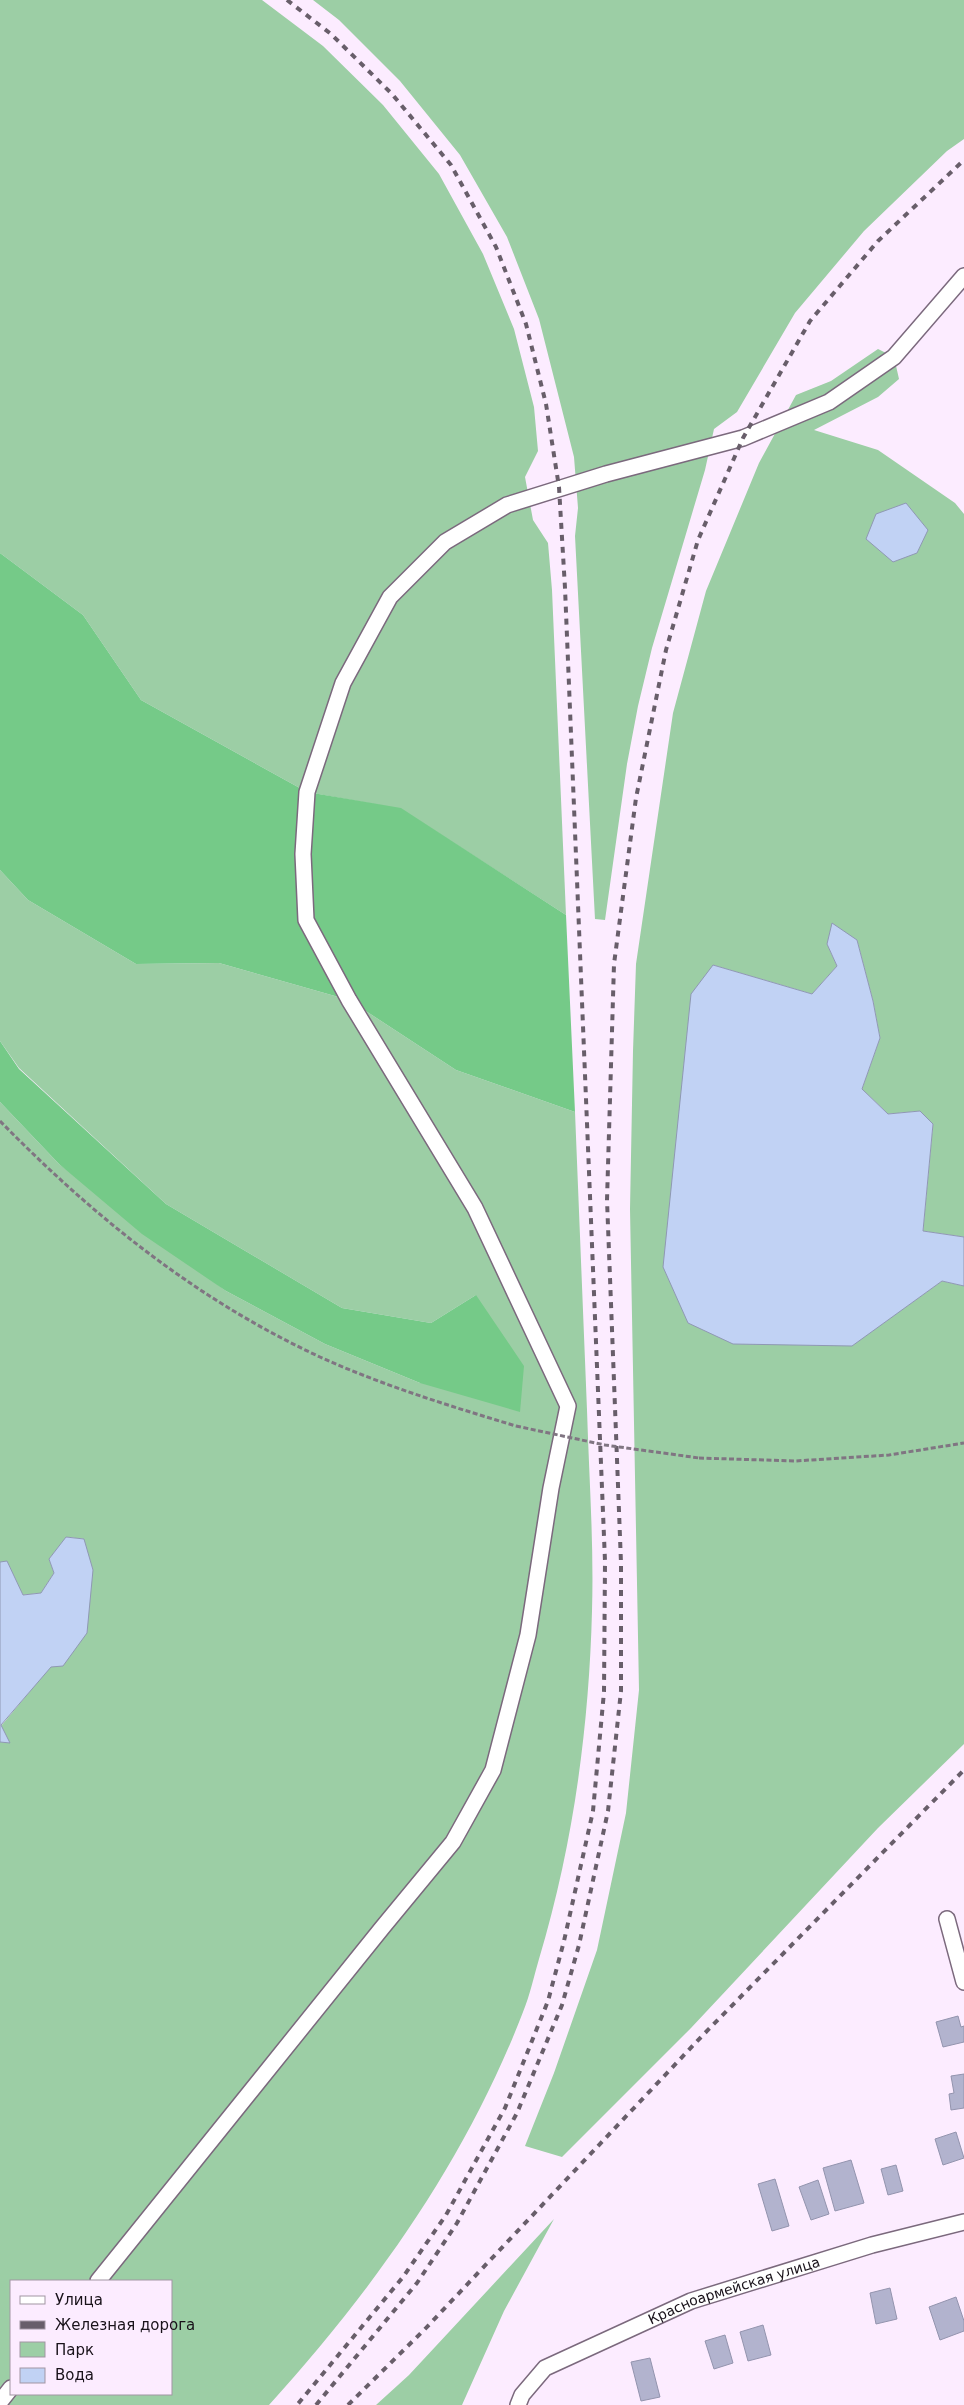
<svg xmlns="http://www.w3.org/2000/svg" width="964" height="2405" font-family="'DejaVu Sans',sans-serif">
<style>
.green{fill:#9ccea5;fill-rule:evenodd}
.forest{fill:#75ca88}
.water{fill:#c1d2f4;stroke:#8f98b3}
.building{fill:#b2b3ce;stroke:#9394ae}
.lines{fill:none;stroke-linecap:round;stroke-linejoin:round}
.minor-casing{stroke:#7b697d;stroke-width:18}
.path{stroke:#807582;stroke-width:3;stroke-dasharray:5 2.5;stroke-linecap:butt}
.minor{stroke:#fff;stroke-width:15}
.rail{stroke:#685e6a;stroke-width:4;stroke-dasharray:6 6;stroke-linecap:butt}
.path-bridge{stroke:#807582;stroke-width:3;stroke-dasharray:5 2.5;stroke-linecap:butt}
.labels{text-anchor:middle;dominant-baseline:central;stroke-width:4;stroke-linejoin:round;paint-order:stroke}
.street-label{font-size:14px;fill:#19121a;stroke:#fcecff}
</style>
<rect width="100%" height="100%" fill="#fcecff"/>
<path class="green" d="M0 0H262L323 46 383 105 439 174 483 254 514 329 534 407 538 451 525 477 533 520 548 543 552 590 566 915 401 809 307 792 141 700 83 615 0 553Z
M313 0H964V139L947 151 864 231 795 313 737 412 714 429 705 470 652 648 638 706 627 764 605 920 595 919 575 536 578 508 574 457 539 319 507 237 460 155 400 81 339 20Z
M878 349 894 357 899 379 878 397 814 430 878 450 955 503 964 514V1237L923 1231 933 1124 920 1111 888 1114 862 1089 880 1038 873 1001 857 940 827 944 837 966 812 994 713 965 851 1346 942 1281 964 1286V1744L878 1828 691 2028 562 2157 525 2146 554 2073 597 1950 626 1813 639 1690 630 1209 633 1051 636 964 673 713 706 591 759 463 796 395 831 381Z
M0 870 28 900 136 964 219 963 349 1000 456 1070 575 1112C579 1211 583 1311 587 1410 589 1477 594 1544 592 1611 589 1728 573 1846 539 1959 534 1976 530 1995 523 2012 466 2160 375 2288 269 2405H0V1742H9L1 1726 51 1666 84 1539 67 1537 49 1559 54 1573 41 1593 23 1595 7 1562H0V1102L59 1164 226 1291 325 1344 420 1383 476 1295 431 1323 342 1308 166 1204 19 1068 0 1041ZM11 2281H171V2394H11Z
M554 2219 504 2311 462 2405H376L409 2375Z"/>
<path class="forest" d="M0 553 83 615 141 700 307 792 401 808 566 915 575 1112 456 1070 349 1000 219 963 136 964 28 900 0 870Z
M0 1041 19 1069 166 1204 342 1308 431 1323 476 1295 524 1366 520 1412 420 1383 325 1344 226 1291 142 1234 59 1164 0 1102Z"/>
<path class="water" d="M906 503 928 530 917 553 893 562 866 539 876 514Z
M832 923 857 940 873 1001 880 1038 862 1089 888 1114 920 1111 933 1124 923 1231 964 1237V1286L942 1281 852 1346 733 1344 688 1323 663 1267 691 994 713 965 812 994 837 966 827 944Z
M66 1537 84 1539 93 1570 87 1633 63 1666 51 1667 1 1725 10 1743 0 1742V1562L7 1561 23 1595 41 1593 54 1573 49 1559Z"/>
<path class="building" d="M958 2016 961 2027 964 2026V2042L943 2047 936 2022Z
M964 2074V2108L951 2110 949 2094 954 2093 951 2076Z
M956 2132 964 2158 943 2165 935 2139Z
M851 2160 864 2203 835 2211 823 2168Z
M896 2165 903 2191 888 2195 881 2169Z
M775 2179 789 2226 772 2231 758 2184Z
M818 2180 829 2214 811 2220 799 2187Z
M890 2288 897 2319 876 2324 870 2293Z
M956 2297 964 2321V2331L940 2340 929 2307Z
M763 2325 771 2355 748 2361 740 2332Z
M725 2335 733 2363 714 2369 705 2341Z
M650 2358 660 2397 641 2401 631 2362Z"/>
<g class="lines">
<defs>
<g id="minor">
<path d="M947 1919 964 1982"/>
<path d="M98 2281 382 1928 453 1842 493 1770 528 1635 551 1488 568 1406 475 1208 349 1000 306 920 303 854 307 792 343 683 390 597 445 542 507 505 606 474 743 438 829 402 894 357 964 276"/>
<path d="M0 2402 11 2388"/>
<path id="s1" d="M518 2405 522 2395 545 2368 691 2301 872 2245 964 2222"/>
</g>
</defs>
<use href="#minor" class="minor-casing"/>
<path class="path" d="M0 1121C94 1217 197 1300 320 1357 384 1386 450 1406 516 1426
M699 1458 795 1461 889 1455 964 1443"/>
<use href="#minor" class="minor"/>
<path class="rail" d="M287 0 331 34 392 94 451 165 496 247 526 324 546 404 559 487 565 588 605 1561 604 1692 593 1811 564 1941 548 2001 505 2108 446 2215 403 2277 297 2405
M316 2405 417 2283 457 2223 517 2113 562 2005 579 1945 608 1811 621 1691V1563L607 1200 614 964 636 798 666 650 698 540 743 438 810 321 878 241 964 160
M348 2405 425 2329 702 2036 964 1770"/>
<path class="path-bridge" d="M516 1426 605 1445 699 1458"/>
</g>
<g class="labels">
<g class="street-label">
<text stroke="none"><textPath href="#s1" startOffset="251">Красноармейская улица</textPath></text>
</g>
</g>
<rect x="10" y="2280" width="162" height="115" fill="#fcecff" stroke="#a195a3"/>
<rect x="20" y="2296" width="25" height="8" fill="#ffffff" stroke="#a195a3"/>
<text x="55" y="2305" font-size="15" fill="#19121a">Улица</text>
<rect x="20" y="2321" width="25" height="8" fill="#685e6a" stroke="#a195a3"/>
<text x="55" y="2330" font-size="15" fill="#19121a">Железная дорога</text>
<rect x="20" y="2342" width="25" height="15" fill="#9ccea5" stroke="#a195a3"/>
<text x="55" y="2355" font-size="15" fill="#19121a">Парк</text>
<rect x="20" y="2368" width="25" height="15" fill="#c1d2f4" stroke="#a195a3"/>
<text x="55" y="2380" font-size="15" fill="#19121a">Вода</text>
</svg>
